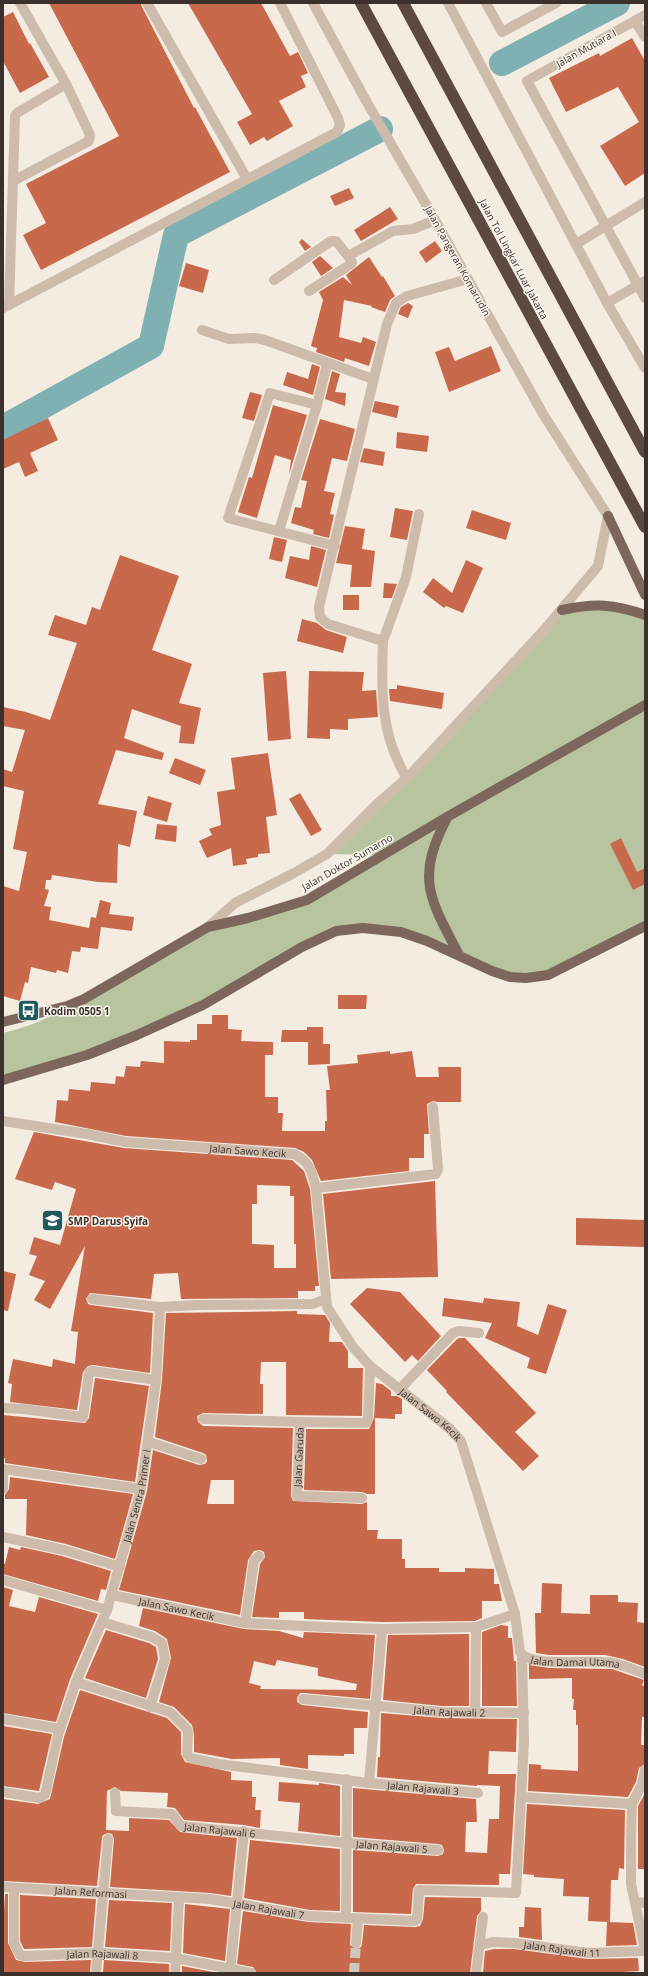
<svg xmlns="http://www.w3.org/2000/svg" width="648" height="1976" font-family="'Open Sans',sans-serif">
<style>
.green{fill:#b8c4a0}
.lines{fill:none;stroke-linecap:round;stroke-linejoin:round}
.river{stroke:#7fb0b2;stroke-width:26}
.building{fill:#c8694b;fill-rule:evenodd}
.minor-tunnel{stroke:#cfc6bd;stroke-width:10;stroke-dasharray:10 5;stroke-linecap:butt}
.minor{stroke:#cdbbac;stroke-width:10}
.major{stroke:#7d675c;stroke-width:10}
.highway{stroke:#5c4a42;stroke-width:12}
.labels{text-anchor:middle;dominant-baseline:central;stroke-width:3;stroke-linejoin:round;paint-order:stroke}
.street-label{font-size:10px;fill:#3b302b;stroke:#fbf5ee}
.poi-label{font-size:10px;font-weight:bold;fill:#3b302b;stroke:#fbf5ee;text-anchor:start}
</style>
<rect width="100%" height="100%" fill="#f4ebe1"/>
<path class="green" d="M586 605 645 615V926L559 969 513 977 401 932 336 931 203 1005 117 1043 3 1080V1033C27 1027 47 1020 67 1006L204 930 307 900 382 855 327 854 562 610Z"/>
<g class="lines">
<path class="river" d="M502 63 617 3
M3 428 151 346 176 235 380 129"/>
</g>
<path class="building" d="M49 3H140L194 108 195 107 230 172 41 270 23 235 46 223 26 184 119 136Z
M188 3H261L290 56 298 52 308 73 301 76 306 87 279 101 293 126 267 141 264 137 250 145 237 122 252 114Z
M13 12 29 44 30 43 49 77 20 93 3 61V17Z
M632 38 645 61V173L625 186 600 146 639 122 618 87 566 112 549 78 599 53 600 56Z
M349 188 354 198 335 206 330 196Z
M390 207 398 219 361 241 354 230Z
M302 239 311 247 305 251 299 242Z
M435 241 442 251 426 263 419 252Z
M320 256 333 268 321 276 312 262Z
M369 257 382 277 383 276 395 296 390 300 385 312 371 307 372 306 344 300 339 337 361 343 363 337 376 342 369 366 345 358 344 362 316 352 317 348 311 346 323 300 319 292 343 277 352 285 346 275Z
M186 263 209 270 203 293 179 286Z
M408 303 413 306 408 318 398 314 401 307Z
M491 346 501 371 449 392 435 352 449 347 455 361Z
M312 364 320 367 313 395 283 385 287 372 308 379Z
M332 371 340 374 335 392 346 393 345 406 325 399Z
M250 392 262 395 254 421 242 418Z
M375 401 399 406 397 418 372 412Z
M273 405 307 415 289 475 291 460 275 455 257 518 238 512 249 477 252 478Z
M48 418 58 440 30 453 38 471 25 477 19 462 3 469V440Z
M320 419 355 429 347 461 332 458 324 491 335 493 330 514 334 515 329 538 313 534 314 530 291 523 295 507 301 508 307 481 301 480Z
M397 432 429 436 427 452 396 448Z
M364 448 385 452 383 466 360 462Z
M395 508 413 511 407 540 390 537Z
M472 510 511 523 506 540 466 528Z
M345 526 365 529 362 549 375 551 371 587H350L352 565 336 563Z
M274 537 287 540 282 562 269 559Z
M311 546 326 550 317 587 285 578 290 556 309 560Z
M120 555 179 576 152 650 192 664 179 703 201 708 194 744 179 743 181 726 132 709 124 738 164 753 162 760 116 750 98 804 137 811 130 847 118 844 117 883 98 882 52 875 51 880H46L45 889 49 890 44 906 51 907 49 920 89 928 91 917 96 918 100 900 111 903 109 914 134 917 132 931 101 927 98 949 81 947 80 952 72 951 68 973 57 970 56 973 31 967 28 983 25 982 20 1001 3 996V886L19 891 27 852 13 849 24 791 3 786V769L12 772 25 730 3 726V707L26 712 50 720 77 643 48 635 55 615 86 625 92 607 100 610Z
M466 560 483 568 463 613 446 606 444 608 423 592 433 578 452 593Z
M384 583 397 584 392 598H383Z
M343 595H359V610H343Z
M302 619 317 623 326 630 347 637 343 653 297 641Z
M286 671 291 739 268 741 263 673Z
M309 671 364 672 362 691 376 690 378 717 348 719V730L330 729V739L307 738Z
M397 685 444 693 442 709 390 701 389 689H397Z
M268 753 277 815 266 817 270 853 258 854V857L246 859 247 864 233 866 231 848 207 858 199 841 212 835 209 829 221 825 217 792 235 789 231 758Z
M175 758 206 770 200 785 169 773Z
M300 793 322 830 311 836 289 799Z
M148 796 172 803 167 822 143 815Z
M157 824 177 826 176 842 155 839Z
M621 838 637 872 645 868V884L633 890 610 844Z
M338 995H367L366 1009H338Z
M212 1015H228V1029L242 1030 241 1041 273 1042V1055H265V1097H278V1113H283L282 1131H325V1121H327L326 1090H330L327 1066 358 1063 357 1055 390 1051V1054L412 1051 416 1077H439L438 1067H461V1102H437L433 1101 427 1104 429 1134H424V1158H409V1171L321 1181 312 1160 304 1152 295 1148 126 1136 55 1122 57 1100 68 1101 69 1089 90 1091 91 1082 115 1084 116 1076 124 1077 126 1066 140 1067 141 1061 164 1063V1041L190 1042V1040H197V1024H212Z
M307 1027H323V1044H330V1064L308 1065V1042H281L282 1030H307Z
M34 1132 124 1148 292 1160 304 1171 310 1189 319 1286H315V1291H298V1298L181 1299 178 1273 154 1274 151 1299 90 1293 86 1299 88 1304 91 1305 153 1313 150 1373 93 1365 88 1366 83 1372 77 1410 10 1402 12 1384 8 1383 13 1359 52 1367 53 1359 75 1364 78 1332 71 1331 85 1246 50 1309 34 1300 45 1281 29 1275 37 1256 29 1254 34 1237 60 1245 76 1189 55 1182 52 1190 15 1179ZM257 1185 290 1186V1196H294V1244H296V1268H274V1245L252 1244V1204H257Z
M435 1181 438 1277 331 1279 323 1194Z
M576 1218 645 1220V1247L576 1245Z
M3 1271 16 1274 8 1311 3 1310Z
M367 1288 400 1292 441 1336 418 1361 412 1355 405 1362 350 1304Z
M444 1298 483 1303 484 1298 520 1302 517 1326 538 1335 548 1304 567 1310 546 1374 527 1368 530 1358 485 1338 492 1323 442 1316Z
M297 1311V1314L325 1315 330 1323 329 1342H342L348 1351V1368H363L362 1416 286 1415V1362H261L260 1384H263V1414L203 1413 197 1416 198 1422 203 1426 293 1428 291 1496 293 1501 362 1504 367 1502V1530H378L377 1539H402V1559H405V1568H439V1572H465V1568L494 1569V1584H499L502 1601H482V1618L475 1621 382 1622 304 1619V1612H279V1618L252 1617 260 1564 265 1557 264 1552 260 1550 254 1551 248 1560 240 1615 119 1590 147 1491 153 1450 199 1465 205 1464 207 1461 206 1455 203 1453 155 1437 162 1380 166 1313ZM211 1480H234V1504H207Z
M460 1338H465L536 1413 515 1432 539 1456 523 1471 446 1392 447 1391 427 1370 457 1339Z
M95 1378 149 1386 135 1482 5 1463V1458H3V1415L85 1423 89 1418Z
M376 1383 382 1384 391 1391V1396H397L402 1399V1414H395V1419L375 1418V1494H367L362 1492 304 1490 306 1429H369L374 1418Z
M10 1477 133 1494 115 1559 66 1544 26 1535 27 1499H5V1495L9 1489Z
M9 1547 20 1550 21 1547 62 1556 111 1571 106 1590 101 1589 98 1601 3 1574V1563L5 1564Z
M542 1583 562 1584 561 1613 590 1614V1595H618V1602L638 1603 637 1622 645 1623V1667L623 1659 605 1655H549L536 1653 535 1613H541Z
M3 1587 13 1590 9 1606 35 1612 39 1597 98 1614 70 1679 56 1722 3 1713Z
M143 1608 244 1629 279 1631 303 1638 304 1632 375 1635 370 1699 304 1693H300L297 1698V1702L302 1705 368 1712 367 1728H354V1754H344V1756L308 1755V1769L280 1765V1758L232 1759 194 1752V1734L192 1725 174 1707 159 1702 171 1658 167 1639 155 1631 139 1626ZM277 1660 318 1668V1676L357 1684 356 1690 260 1689 261 1686 249 1683 254 1661 275 1666Z
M501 1625 508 1626V1638H512L514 1661H516L517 1706H482V1632Z
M106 1630 149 1643 156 1647 158 1659 146 1698 85 1678Z
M469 1634V1706H442L383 1700 388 1635Z
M529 1665 549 1668 612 1669 644 1680 642 1685 645 1687V1717H642L641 1745H645V1764L639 1768 636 1782 628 1797 528 1791 529 1764 541 1765V1769L578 1771V1725H576V1710H573L574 1699H572V1678L529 1679Z
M80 1690 167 1718 181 1732V1754L185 1762 231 1772V1780L252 1781V1797H256L255 1810H261L260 1828 244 1825 184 1820 175 1808 167 1807 168 1793 121 1791 115 1787 107 1791 106 1830 129 1831V1818L169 1820 180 1832 237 1838 231 1896 210 1893 110 1887 114 1839 112 1834 108 1833 103 1835 102 1838 97 1886 3 1881V1799L38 1804 50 1799 64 1737Z
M381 1713 442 1718 517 1719 516 1752 489 1751 488 1774H516L510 1874H499V1885L419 1884H416L413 1889 411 1914 353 1912V1850L438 1856 443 1854 444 1850 442 1845 438 1844 353 1837V1788L476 1799 477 1822H466L465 1852 487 1853 489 1819H499L500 1786 477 1785V1786L377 1777 378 1757H380Z
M3 1726 52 1734 39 1791 3 1786Z
M279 1782 319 1785V1783L340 1786V1836L298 1831 300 1803 278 1801Z
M645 1793V1869H638V1806Z
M527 1804 625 1810 624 1869 619 1868 618 1880H611L610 1922 588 1921 589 1897 563 1896 564 1879 534 1877V1875L523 1874Z
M250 1840 340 1849V1911L310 1910 244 1898Z
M5 1894H8V1943L16 1960 25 1962 91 1960 90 1973H4L3 1929Z
M20 1895 96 1899 92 1947 24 1949 20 1941Z
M425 1897 481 1898V1911L477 1916 470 1973H257L253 1967 237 1964 243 1911 308 1922 351 1924 350 1945 356 1949 361 1947 362 1944 364 1925 415 1927 420 1926 423 1919Z
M109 1900 172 1903 170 1951 105 1947Z
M185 1904 230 1909 225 1961 183 1953Z
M525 1907 541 1908 542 1940 519 1937V1927H524Z
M607 1922 633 1923 637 1945 606 1946Z
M494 1949H514L588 1959 638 1958 639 1971 606 1973H483L485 1951Z
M104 1960 169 1964V1973H103Z
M182 1966 218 1973H182Z"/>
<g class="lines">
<path class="minor-tunnel" d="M354 1973 356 1943"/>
<g class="minor">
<path d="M147 3 247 179"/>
<path d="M448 3 607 303 645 368"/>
<path d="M486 3 502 32 556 3"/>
<path d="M645 15 527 81 645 298"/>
<path d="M635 21 645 37"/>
<path d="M13 181 89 141 90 135 66 84 20 3"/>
<path d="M576 244 645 202"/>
<path d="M274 280 331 241H336L348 256"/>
<path d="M309 291 351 264 352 262 348 256 393 231 413 229 435 220"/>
<path d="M607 303 645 281"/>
<path d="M9 305 15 116 17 113 66 84"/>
<path d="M3 308 337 132 340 125 338 118 280 3"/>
<path d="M202 330 229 339 255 338 265 340 373 379"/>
<path d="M317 405 270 393 228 518 335 546"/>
<path d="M279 531 317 405 327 364"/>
<path d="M383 641 406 577 419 514"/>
<path d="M407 778C380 735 381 690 383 641L328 624 320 617 319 607 387 324 396 303 407 296 468 279"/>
<path d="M208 927 235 903 294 873 327 854 377 804 408 777 545 629 598 566 608 516 543 414 435 220 365 99 313 3"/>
<path id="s1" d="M3 1121 87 1134 125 1142 294 1154C311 1163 311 1170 316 1188L327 1307 353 1347 370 1366 449 1428 461 1441 515 1614 520 1652C531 1669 593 1658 613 1663 624 1665 635 1670 645 1674"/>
<path d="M316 1188 436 1174 438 1169 433 1107"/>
<path d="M92 1299 160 1307 198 1305 313 1304 325 1299"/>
<path d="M400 1389 453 1333 459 1331 479 1333"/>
<path d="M3 1408 24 1409 83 1417 89 1373 92 1371 156 1380"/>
<path d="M203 1419 300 1422"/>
<path d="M149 1442 201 1459"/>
<path d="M3 1469 141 1489"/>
<path d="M3 1489V1469"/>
<path id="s2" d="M362 1498 297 1496 300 1422 366 1423 368 1418 370 1366"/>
<path d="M3 1537 64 1550 120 1567"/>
<path d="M3 1580 107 1610"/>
<path id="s3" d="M112 1595 245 1623 325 1627 382 1629 476 1627 515 1614"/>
<path d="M102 1622 152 1637 162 1643 165 1659 150 1707"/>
<path d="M245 1623 254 1561 259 1556"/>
<path id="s4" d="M76 1682 170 1712 187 1729 188 1734 187 1754 190 1758 219 1764 369 1783 478 1793"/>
<path id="s5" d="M303 1699 442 1712 524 1713"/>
<path d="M475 1713 476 1627"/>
<path d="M3 1719 60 1729"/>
<path d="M645 1770 642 1784 632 1804 631 1837V1884L645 1950"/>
<path d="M369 1783 382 1629"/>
<path id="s6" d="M3 1792 39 1798 45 1795 58 1735 76 1682 107 1610 141 1489 156 1380 160 1307"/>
<path id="s7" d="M115 1793 116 1811 172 1814 181 1826 347 1843 438 1850"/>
<path d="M521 1797 632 1804"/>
<path id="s8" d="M3 1887 210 1899 309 1916 415 1921 417 1919 419 1890 516 1893 524 1740 522 1655"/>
<path id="s9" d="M14 1888V1943L20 1955 25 1956 99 1953 176 1958 251 1973"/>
<path d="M635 1902 645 1903"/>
<path d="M346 1918 347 1779"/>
<path d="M356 1943 358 1919"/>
<path id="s10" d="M481 1945 493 1942 515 1943 589 1953 645 1951"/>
<path d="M96 1973 108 1839"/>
<path d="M175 1973 179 1898"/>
<path d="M230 1973 244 1831"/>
<path d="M476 1973 483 1917"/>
</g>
<path class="major" d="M608 516 645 595
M562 610C595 603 614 604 645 615
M447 818C415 879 430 899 459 955
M3 1022 67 1006 84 999 208 927 248 918 307 900 447 817 645 705
M3 1080 87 1055 137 1035 203 1005 302 947 336 931 363 928 401 932 427 941 492 971 510 977 526 978 548 975 645 926"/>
<path class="highway" d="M361 3 645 527
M403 3 645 452"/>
</g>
<defs>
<symbol id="bus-square" viewBox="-11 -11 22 22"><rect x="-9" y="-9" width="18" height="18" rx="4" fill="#1f5a5e" stroke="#fbf5ee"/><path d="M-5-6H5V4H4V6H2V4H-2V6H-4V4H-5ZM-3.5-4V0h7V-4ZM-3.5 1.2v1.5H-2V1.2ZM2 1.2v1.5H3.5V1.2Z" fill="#fff"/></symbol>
<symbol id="school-square" viewBox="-11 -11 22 22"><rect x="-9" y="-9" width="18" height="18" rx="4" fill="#1f5a5e" stroke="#fbf5ee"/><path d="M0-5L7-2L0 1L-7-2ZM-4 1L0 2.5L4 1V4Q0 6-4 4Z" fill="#fff"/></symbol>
</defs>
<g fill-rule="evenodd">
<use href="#bus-square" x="16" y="998" width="25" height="25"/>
<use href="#school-square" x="40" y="1208" width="25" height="25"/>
</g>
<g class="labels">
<g class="street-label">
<text transform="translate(586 48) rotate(-29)">Jalan Mutiara I</text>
<text transform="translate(514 259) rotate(62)">Jalan Tol Lingkar Luar Jakarta</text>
<text transform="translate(458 261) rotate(61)">Jalan Pangeran Komarudin</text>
<text transform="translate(347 862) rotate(-30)">Jalan Doktor Sumarno</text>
<text stroke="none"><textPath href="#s1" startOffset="247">Jalan Sawo Kecik</textPath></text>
<text stroke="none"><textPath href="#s1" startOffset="606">Jalan Sawo Kecik</textPath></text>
<text stroke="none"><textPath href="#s2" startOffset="104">Jalan Garuda</textPath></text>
<text stroke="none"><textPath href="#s6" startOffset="357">Jalan Sentra Primer I</textPath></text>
<text stroke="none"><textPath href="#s3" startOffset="66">Jalan Sawo Kecik</textPath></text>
<text stroke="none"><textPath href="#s1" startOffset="924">Jalan Damai Utama</textPath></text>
<text stroke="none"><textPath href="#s5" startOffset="147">Jalan Rajawali 2</textPath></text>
<text stroke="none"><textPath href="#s4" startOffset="388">Jalan Rajawali 3</textPath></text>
<text stroke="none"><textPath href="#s7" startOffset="128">Jalan Rajawali 6</textPath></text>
<text stroke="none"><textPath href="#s7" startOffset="301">Jalan Rajawali 5</textPath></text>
<text stroke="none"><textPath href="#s8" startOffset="88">Jalan Reformasi</textPath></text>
<text stroke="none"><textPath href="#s8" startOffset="267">Jalan Rajawali 7</textPath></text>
<text stroke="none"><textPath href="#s10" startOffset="82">Jalan Rajawali 11</textPath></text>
<text stroke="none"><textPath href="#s9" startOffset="151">Jalan Rajawali 8</textPath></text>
</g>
<g class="poi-label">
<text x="44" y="1011">Kodim 0505 1</text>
<text x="68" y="1221">SMP Darus Syifa</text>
</g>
</g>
<rect width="648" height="1976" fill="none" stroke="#3b302b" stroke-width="8"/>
</svg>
